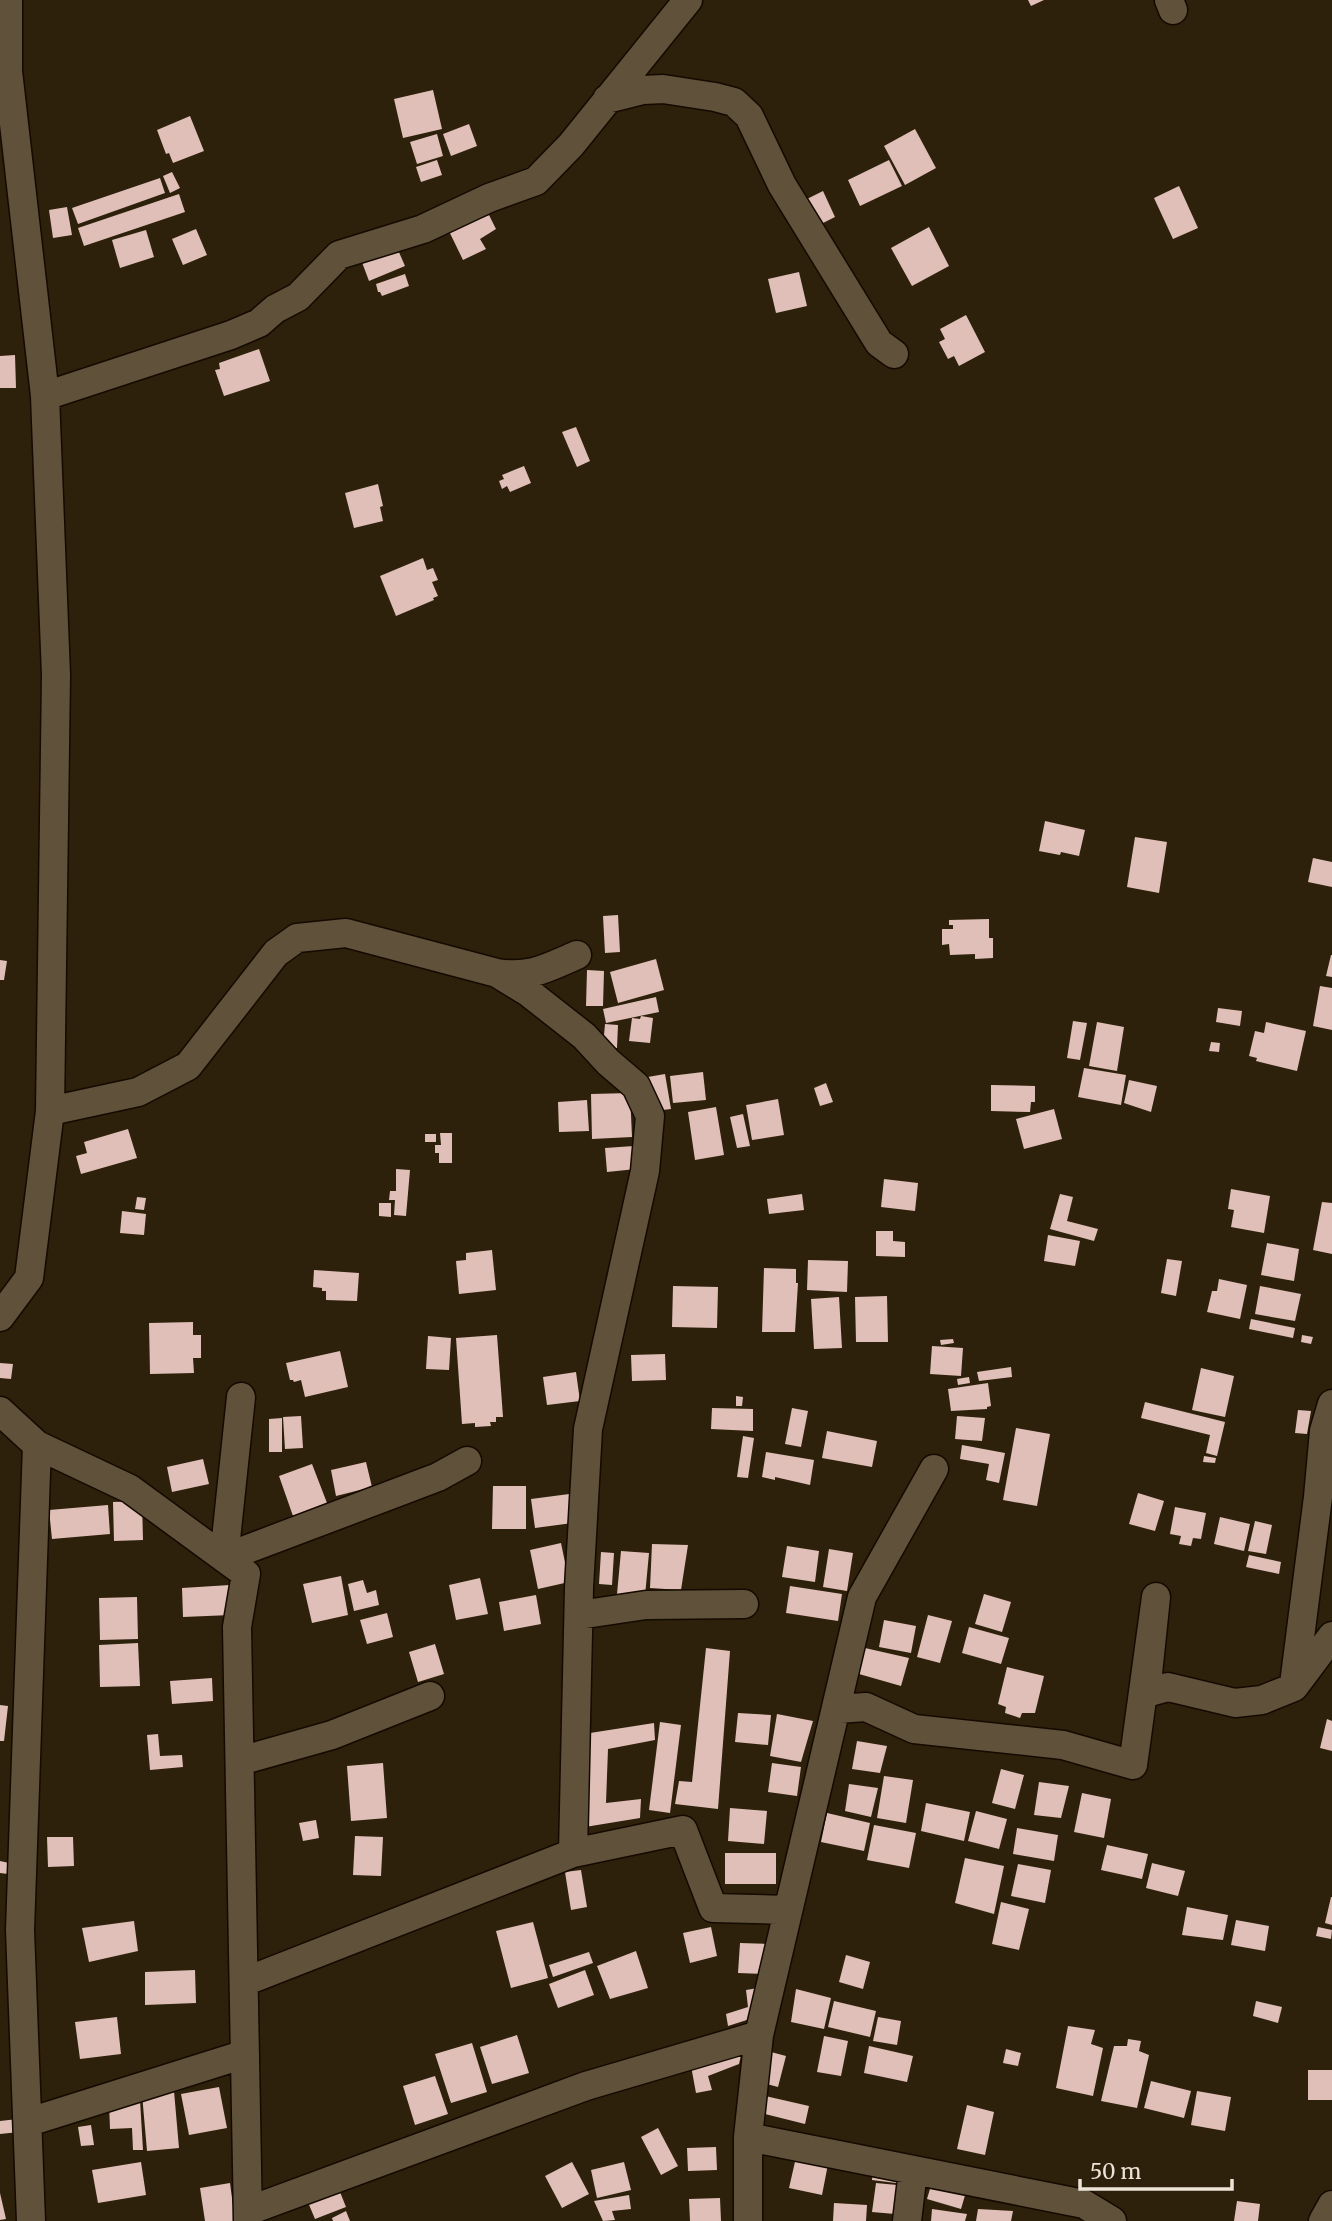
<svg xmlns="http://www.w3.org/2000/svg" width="1332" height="2221" font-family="Merriweather,serif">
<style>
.building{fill:#e0bfb8}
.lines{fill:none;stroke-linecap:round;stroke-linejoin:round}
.minor-casing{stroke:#150a00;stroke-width:31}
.minor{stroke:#5f513a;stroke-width:28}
</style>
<rect width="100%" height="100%" fill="#2d210b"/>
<path class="building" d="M1028 0H1044L1031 6Z
M433 90 442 129 403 138 394 99Z
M190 116 204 151 173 163 169 153 166 154 157 130Z
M469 124 477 146 451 156 443 134Z
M915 129 936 168 905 185 884 146Z
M437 134 443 156 417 164 410 142Z
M437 160 442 175 421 182 416 167Z
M889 160 902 186 860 206 848 180Z
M172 172 180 188 170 193 163 176Z
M160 178 165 193 78 224 72 208Z
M1179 186 1198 228 1173 239 1154 198Z
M823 191 835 217 819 225 807 199Z
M179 194 185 212 84 246 78 228Z
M67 207 72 235 53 238 49 210Z
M478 209 482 218 489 215 496 229 480 239 486 249 463 260 446 225Z
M929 227 949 266 912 286 891 248Z
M196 229 207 255 183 265 172 239Z
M146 230 154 257 120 268 112 240Z
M395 243 405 266 369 281 360 257Z
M799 272 807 306 776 313 768 279Z
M405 274 409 286 382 296 380 292H378L376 284Z
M966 315 985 352 959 366 954 356 948 359 939 342 945 339 940 329Z
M259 349 270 381 224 396 215 370 220 369 219 363Z
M15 355 16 388H0V356Z
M576 427 590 461 577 467 562 432Z
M524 466 531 483 510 492 507 486 502 489 499 481 504 479 502 475Z
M378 484 383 506 380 507 383 521 354 528 345 493Z
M423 558 427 570 433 568 438 580 432 582 438 596 433 598 434 600 396 616 380 576Z
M1045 821 1085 830 1079 856 1061 852 1060 855 1039 851Z
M1135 837 1167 842 1159 893 1127 887Z
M1313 858 1332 862V887L1308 882Z
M618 915 620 952 605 953 603 916Z
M989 919V938H993V958L975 959V954L950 955 949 944 942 945V929H953V925H949V920Z
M1331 955H1332V977L1326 976Z
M656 959 664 990 618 1003 610 972Z
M0 960 7 961 4 980H0Z
M587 970 604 971 603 1006H586Z
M1320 986 1332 988V1030L1313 1026Z
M656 997 659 1012 606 1023 603 1009Z
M1218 1008 1242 1011 1240 1026 1216 1022Z
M641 1016 653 1018 650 1043 629 1041 632 1018 640 1019Z
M1073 1021 1087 1023 1080 1060 1067 1058Z
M1097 1022 1124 1027 1117 1071 1089 1066Z
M1266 1022 1306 1031 1297 1071 1256 1061 1257 1058 1249 1056 1255 1031 1264 1033Z
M605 1024 618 1025 617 1048 603 1047Z
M1211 1042 1220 1043 1219 1052 1209 1051Z
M1084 1068 1126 1075 1121 1105 1078 1097Z
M703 1072 706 1100 673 1103 670 1076Z
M665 1074 671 1109 654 1111 642 1078Z
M1129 1080 1157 1086 1151 1112 1124 1103Z
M826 1083 833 1102 820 1106 814 1088Z
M991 1085 1035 1086V1102H1031L1030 1112 991 1111Z
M630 1093 632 1137 592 1139 591 1094Z
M778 1099 784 1135 752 1140 746 1105Z
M587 1100 589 1131 559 1132 558 1102Z
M716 1107 724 1155 695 1160 688 1112Z
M1054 1109 1062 1139 1024 1149 1016 1119Z
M743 1114 750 1146 737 1148 730 1117Z
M128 1129 137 1158 81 1174 76 1156 87 1153 84 1142Z
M440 1133H452V1163H439V1153H435V1145H441Z
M425 1134H436V1142H425Z
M634 1146 636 1169 607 1172 605 1148Z
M396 1169 410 1170 406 1216 394 1215 395 1200H389L390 1191H396Z
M884 1179 918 1183 915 1211 881 1207Z
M1231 1189 1270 1196 1264 1233 1231 1227 1234 1210 1228 1209Z
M802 1194 804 1210 769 1214 767 1199Z
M1060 1194 1073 1197 1067 1221 1098 1229 1094 1241 1050 1229Z
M137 1197 146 1198 144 1210 135 1209Z
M1322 1202 1332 1203V1254L1313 1250Z
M379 1203H391V1217L379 1216Z
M122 1211 146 1214 144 1235 120 1233Z
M876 1231H893V1241L905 1242V1257L876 1256Z
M1048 1235 1080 1241 1075 1266 1044 1261Z
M1267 1243 1299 1249 1294 1281 1261 1275Z
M492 1250 496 1290 459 1294 456 1261 466 1260V1253Z
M1167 1259 1182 1261 1176 1296 1161 1293Z
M808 1260 848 1261 847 1292 807 1290Z
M764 1268 796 1269V1283H798L795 1332H762Z
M314 1270 359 1273 357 1301 326 1300V1291H322V1288L313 1287Z
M1219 1279 1247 1285 1240 1319 1207 1312 1212 1291H1217Z
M673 1286 718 1287 717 1328 672 1327Z
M1260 1286 1301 1294 1295 1321 1255 1314Z
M887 1296 888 1342H856L855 1297Z
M839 1297 842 1348 814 1349 811 1299Z
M1251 1319 1295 1328 1293 1338 1249 1329Z
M193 1322V1335H201V1358H193L194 1373 150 1374 149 1323Z
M497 1335 503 1417H496V1422H490L491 1426 475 1427V1423L462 1424 456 1338Z
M1302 1335 1313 1337 1311 1344 1301 1342Z
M428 1336 451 1338 449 1370 426 1369Z
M953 1339 954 1343 941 1345 940 1340Z
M932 1346 963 1348 961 1376 930 1374Z
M340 1351 348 1387 305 1397 301 1380 294 1382 293 1380H290L286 1363Z
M665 1354 666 1380 632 1381 631 1355Z
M0 1363 13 1364 11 1379 0 1378Z
M1011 1367 1012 1377 979 1381 977 1372Z
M1201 1368 1234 1376 1225 1417 1192 1410Z
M576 1372 580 1401 547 1405 543 1377Z
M969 1377 970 1383 958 1385 957 1379Z
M988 1383 991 1406 987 1407V1409L951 1411 948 1389Z
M736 1396 743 1397 742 1406H736Z
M1145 1402 1225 1422 1217 1456 1206 1453 1210 1435 1141 1418Z
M712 1408 753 1409V1431L711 1429Z
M792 1408 808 1411 801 1447 785 1444Z
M1298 1410 1311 1411 1307 1434 1295 1433Z
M301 1416 303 1448 285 1449 283 1417Z
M957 1416 985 1418 982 1441 955 1439Z
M282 1418V1452H269V1419Z
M1016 1428 1050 1434 1037 1506 1003 1500Z
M827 1431 877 1441 872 1467 822 1458Z
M743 1436 754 1438 748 1478 737 1477Z
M962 1445 1005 1453 999 1483 986 1480 989 1464 960 1459Z
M766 1452 814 1460 810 1485 775 1477V1480L762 1477Z
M1204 1456 1216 1458 1215 1463 1203 1462Z
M203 1459 209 1484 172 1492 167 1467Z
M366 1462 372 1487 336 1496 331 1470Z
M312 1464 327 1503 293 1516 279 1476Z
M493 1486H526V1529H492Z
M577 1493 580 1522 535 1528 531 1499Z
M1138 1493 1164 1501 1155 1531 1129 1524Z
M142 1501 143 1540 114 1541 113 1502Z
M108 1505 110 1534 52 1539 49 1510Z
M1175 1507 1206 1513 1201 1539 1193 1538 1191 1546 1179 1544 1181 1536 1170 1534Z
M1220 1517 1250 1524 1244 1551 1214 1544Z
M1255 1521 1272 1525 1266 1554 1248 1551Z
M561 1543 569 1582 538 1589 530 1550Z
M652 1544 688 1545 681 1590 650 1588Z
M787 1546 819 1551 815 1582 782 1577Z
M829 1549 853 1553 847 1591 823 1587Z
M621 1551 649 1553 645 1596 617 1594Z
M601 1552 614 1553 612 1585 599 1584Z
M1249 1555 1281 1562 1279 1574 1246 1567Z
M341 1576 348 1615 312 1623 303 1584Z
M480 1578 488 1614 456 1620 449 1585Z
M363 1580 367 1593 376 1590 379 1605 354 1611 348 1584Z
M230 1585 231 1615 183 1617 182 1588Z
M790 1586 842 1594 838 1621 786 1613Z
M984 1594 1011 1602 1002 1632 975 1624Z
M536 1595 541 1624 504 1631 499 1602Z
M137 1597 138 1639 100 1640 99 1598Z
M387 1613 393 1637 367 1644 360 1620Z
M928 1615 952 1621 940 1663 917 1657Z
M884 1620 916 1626 911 1653 879 1647Z
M969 1627 1009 1638 1001 1664 962 1653Z
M138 1643 140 1686 100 1687 99 1645Z
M435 1644 444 1674 418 1682 409 1652Z
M706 1648 730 1651 718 1809 675 1804 679 1781 692 1782Z
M865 1648 909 1658 901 1686 859 1674Z
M1007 1667 1044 1676 1035 1713H1022L1020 1718 1005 1713 1006 1707 998 1704Z
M212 1678 213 1701 172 1704 170 1681Z
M0 1705 8 1706 4 1741H0Z
M738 1713 771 1715 768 1745 735 1742Z
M777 1714 813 1721 801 1762 770 1756Z
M1327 1719 1332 1721V1751L1320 1748Z
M660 1722 681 1725 670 1813 649 1810Z
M654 1723 655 1740 608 1749 606 1803 641 1799 640 1818 585 1827 590 1733Z
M158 1734 160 1756 182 1755 183 1767 150 1770 147 1735Z
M857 1741 887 1746 880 1773 852 1769Z
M383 1763 387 1818 351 1821 347 1766Z
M772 1763 801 1767 797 1796 768 1792Z
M1001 1769 1024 1775 1015 1809 992 1803Z
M884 1776 913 1780 906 1823 877 1818Z
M1039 1782 1069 1786 1061 1818 1034 1815Z
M849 1784 878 1788 871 1817 845 1811Z
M1082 1793 1111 1799 1104 1838 1074 1832Z
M926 1803 970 1812 964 1841 921 1831Z
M730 1808 767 1811 764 1844 728 1841Z
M976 1811 1007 1819 999 1849 968 1841Z
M827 1813 870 1823 864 1851 821 1842Z
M316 1820 319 1838 303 1841 299 1823Z
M874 1825 916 1833 909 1868 867 1860Z
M1017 1828 1058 1835 1054 1861 1013 1854Z
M355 1836 383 1837 381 1876 353 1875Z
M47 1837H73L74 1866 48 1867Z
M1107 1845 1148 1854 1142 1879 1101 1870Z
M725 1853H776V1884H725Z
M965 1858 1004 1866 994 1914 955 1903Z
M0 1861 9 1863 8 1874 0 1873Z
M1152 1863 1185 1871 1178 1896 1146 1888Z
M1018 1864 1051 1870 1045 1903 1011 1896Z
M581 1870 587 1907 571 1910 565 1872Z
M1331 1897H1332V1925L1325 1923Z
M1001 1902 1029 1909 1019 1950 992 1944Z
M1187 1907 1228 1915 1223 1940 1182 1935Z
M1236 1920 1269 1926 1265 1951 1231 1945Z
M134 1921 138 1951 89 1962 82 1928Z
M533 1922 548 1978 511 1988 496 1931Z
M711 1927 717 1956 690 1963 683 1933Z
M1318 1927 1332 1930 1331 1939 1316 1936Z
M740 1943 768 1944 766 1974 738 1973Z
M636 1951 648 1988 610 1999 597 1966Z
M589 1952 593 1963 553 1977 549 1965Z
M846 1955 870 1962 863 1989 839 1982Z
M195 1970 196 2003 145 2005V1972Z
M585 1970 594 1995 558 2008 549 1984Z
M758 1988 753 2018 728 2026 726 2014 748 2007 746 1990Z
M796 1989 831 1998 824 2029 791 2022Z
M834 2001 876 2011 870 2037 828 2027Z
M1256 2001 1282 2007 1278 2023 1253 2016Z
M117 2017 121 2054 80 2059 75 2022Z
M878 2017 901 2021 897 2045 873 2041Z
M1068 2026 1095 2030 1091 2044 1103 2048 1093 2096 1056 2088Z
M517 2035 529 2073 492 2084 480 2047Z
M824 2036 848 2041 841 2076 817 2072Z
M1128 2039 1141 2041 1139 2051 1149 2055 1137 2108 1101 2101 1114 2046H1127Z
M472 2043 487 2092 451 2103 435 2054Z
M869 2046 913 2056 907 2082 864 2073Z
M743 2047 739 2064 708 2076 712 2090 696 2093 691 2066Z
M1006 2049 1021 2053 1018 2066 1003 2063Z
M771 2052 786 2056 778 2087 763 2083Z
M1308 2070H1332V2100H1308Z
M435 2076 448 2114 415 2125 403 2086Z
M1151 2081 1191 2091 1184 2118 1144 2108Z
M219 2087 227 2128 189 2135 181 2094Z
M174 2091 179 2148 147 2151 142 2094Z
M1197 2091 1231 2097 1225 2131 1191 2125Z
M761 2095 809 2106 805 2124 757 2112Z
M140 2100 143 2150H133L132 2128 110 2129 109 2102Z
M967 2105 994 2112 985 2155 957 2149Z
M18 2119 19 2132 0 2134V2121Z
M91 2125 94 2145 81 2146 78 2127Z
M658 2128 678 2166 661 2175 641 2137Z
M716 2147 717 2170 688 2171 687 2148Z
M797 2153 829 2159 822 2195 789 2188Z
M141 2162 146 2195 98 2203 92 2170Z
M572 2162 589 2194 562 2208 545 2176Z
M624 2162 631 2190 597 2198 591 2170Z
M873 2169 898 2172 896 2183 872 2180Z
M932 2182 966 2192 961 2209 927 2199Z
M230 2183 235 2221H205L200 2188Z
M876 2183 897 2185 895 2214 872 2212Z
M338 2187 346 2207 315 2219 307 2200Z
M0 2193 6 2219 0 2220Z
M629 2195 631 2209 612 2211 615 2220 603 2221 594 2201Z
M720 2198 721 2221H690L689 2199Z
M1237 2201 1260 2204 1258 2221H1234Z
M834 2203 867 2205 866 2221H833Z
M932 2209 967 2214 965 2221H931Z
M978 2209 1013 2211 1011 2221H976Z
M346 2211 350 2221H333L332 2218Z"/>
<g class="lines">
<defs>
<path id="minor" d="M1169 0 1173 10
M607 99 643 90 663 89 715 97 734 102 749 116 782 185 879 343 894 354
M45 396 231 335 259 323 275 309 298 297 339 255 423 229 489 198 536 181 571 145 688 0
M497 973C532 978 546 968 577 955
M50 1111 138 1092 188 1066 276 953 297 938 346 933 497 973 528 992 584 1036 608 1062 636 1086 650 1116 645 1171 588 1429 579 1588 573 1853
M0 1317 29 1278 50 1111 56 675 45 396 8 71V0
M241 1397 224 1558 438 1477 467 1461
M0 1411 37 1445 20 1930 31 2221
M37 1445 130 1489 246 1574 237 1627 248 2221
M579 1615 646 1605 744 1604
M1294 1684 1318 1497 1324 1431 1332 1404
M837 1709 866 1707 914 1729 1063 1745 1133 1765 1156 1597 1146 1693 1168 1687 1235 1703 1262 1700 1294 1687 1332 1636
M240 1761 332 1735 430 1696
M244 1982 573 1853 683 1830 713 1908 788 1910
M29 2122 245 2054
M748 2137 1084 2204 1112 2221
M248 2211 586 2086 759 2035
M748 2221V2137L759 2035 862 1597 934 1469
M907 2221 913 2171
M1323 2221 1332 2205"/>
</defs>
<use href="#minor" class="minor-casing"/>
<use href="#minor" class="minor"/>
</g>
<path d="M1080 2179v10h152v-10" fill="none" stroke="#ede4d7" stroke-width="3.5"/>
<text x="1090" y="2179" font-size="21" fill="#ede4d7" stroke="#2d210b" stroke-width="5" paint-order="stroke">50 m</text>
</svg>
